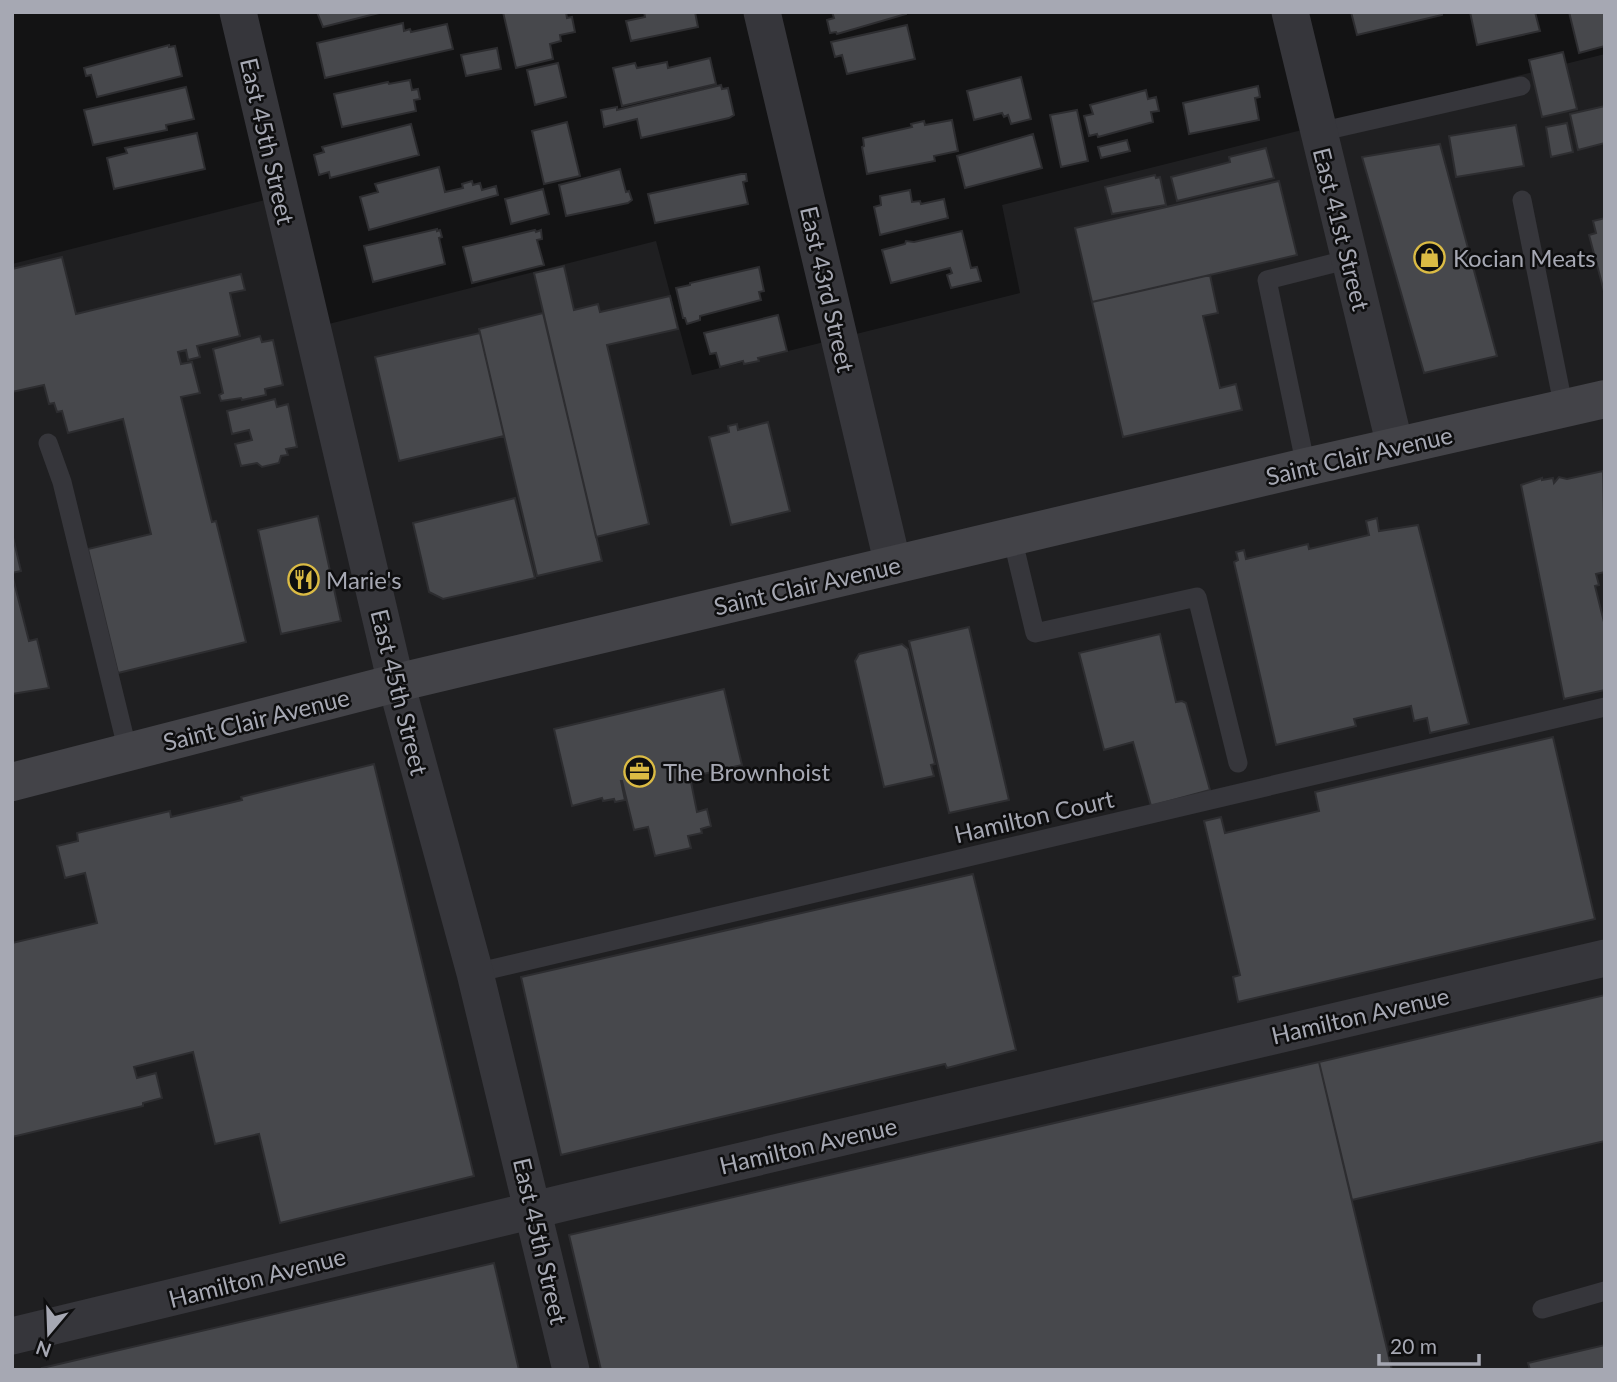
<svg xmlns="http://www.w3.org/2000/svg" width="1617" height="1382" font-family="Lato,sans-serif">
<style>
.built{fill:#1f1f21}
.building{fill:#47484c;stroke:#2d2d30;stroke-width:2}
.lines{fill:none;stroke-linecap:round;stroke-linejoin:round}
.lane{stroke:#36363b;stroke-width:19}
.street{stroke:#36363b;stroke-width:37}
.secondary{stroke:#434348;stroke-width:38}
.labels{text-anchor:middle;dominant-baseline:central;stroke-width:5;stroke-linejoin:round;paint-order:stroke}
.street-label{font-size:24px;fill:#a6a8b3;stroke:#0e0e0f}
.poi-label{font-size:24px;fill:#a6a8b3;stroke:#0e0e0f;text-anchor:start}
</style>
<rect width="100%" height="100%" fill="#131314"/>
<path class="built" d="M1605 54V1370H12V264L281 196 313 328 656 241 692 375 1020 293 1002 205Z"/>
<path class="building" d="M317 12H383L323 27Z
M503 12H566L567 18 572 17 575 32 560 35 561 41 550 44 553 59 516 68Z
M644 12H695L698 27 631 41 626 21 645 17Z
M832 12H906V14L837 34 836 32 830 33 827 20 834 18Z
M1351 12H1442V15L1357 35Z
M1470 12H1535L1540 31 1477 45Z
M1569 12H1605V46L1579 53Z
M403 23 404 31 410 29 411 32 447 24 453 49 325 78 317 43Z
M907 25 915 59 847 74 842 55 835 57 831 42Z
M169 45V47L175 46 182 76 97 97 91 75 86 76 84 68Z
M497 48 501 69 466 76 461 55Z
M1563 52 1577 109 1542 117 1529 60Z
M710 58 716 84 622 106 613 68 635 63 637 68 667 62 668 68Z
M558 63 566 97 535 105 527 70Z
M1021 77 1031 119 1011 124 1008 115 1004 117 1002 113 974 120 967 91Z
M410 80 412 90 418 89 420 99 414 100 416 111 342 127 334 94 388 82 389 84Z
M721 85 722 89 728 88 734 115 729 118 641 138 637 119 604 127 601 110 617 107V110Z
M1258 86 1260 97 1255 98 1259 120 1189 134 1183 103Z
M186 87 194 119 166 125 167 130 93 145 84 110Z
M1146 90 1148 99 1156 97 1159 111 1151 112 1153 122 1098 137 1097 134 1089 136 1084 116 1093 114 1090 105Z
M1605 106V143L1578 150 1570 114Z
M1077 110 1088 161 1061 167 1050 115Z
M952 120 958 151 934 156 935 161 867 174 862 147 864 146 863 138 912 127 911 124 924 121 925 125Z
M567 122 580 176 544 184 532 131Z
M1567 123 1573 152 1551 157 1546 127Z
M411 124 419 155 330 178 329 172 319 175 314 155 324 152 322 147Z
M1516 125 1524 166 1456 177 1449 136Z
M197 133 205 169 114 189 107 158 127 153 125 148Z
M1033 134 1042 168 965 188 957 156Z
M1127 140 1130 151 1101 158 1098 147Z
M1440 144 1497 356 1424 373 1362 157Z
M1266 148 1274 178 1177 201 1171 177 1230 162 1229 157Z
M439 167 445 192 463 188 462 184 472 181 473 185 480 183 482 190 496 186 498 195 369 230 360 197 378 192 375 184Z
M620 169 626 192 629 191 632 200 628 203 566 216 559 185Z
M741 174H746L747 181 743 182 748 204 655 223 648 194Z
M1155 175 1156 178 1160 177 1166 205 1112 214 1105 187Z
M1279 181 1297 255 1092 302 1075 228Z
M543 189 549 214 511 224 505 199Z
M910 190 912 202 920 201 921 204 944 199 948 218 880 235 874 207 881 205 880 196Z
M1605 218V295L1589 235 1596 233 1593 221Z
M437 229V231L440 230 442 237 439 238 445 264 373 282 364 246Z
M535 230 536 232 541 230 542 239 537 240 544 265 472 283 463 247Z
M962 231 971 268 977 267 981 281 951 288 947 275 952 273 950 268 891 283 882 250 905 244 906 241 914 242Z
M62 257 76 314 241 274 245 290 230 293 240 336 197 346 200 357 188 360 186 350 178 352 181 364 192 362 200 393 181 397 212 522 216 521 246 642 118 673 88 549 151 534 123 419 68 433 62 411 57 412 54 403 49 404 44 385 12 392V269Z
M564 266 574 310 598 304 600 312 670 296 678 329 607 345 649 524 596 537 534 273Z
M759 267 764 291 759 292 761 300 700 316V320L687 324 685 318H683L676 288 690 285V283Z
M1210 275 1218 313 1203 316 1220 388 1236 384 1242 410 1123 437 1092 302Z
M543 313 602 561 537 576 479 329Z
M778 315 787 351 758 358 759 361 744 364 743 361 720 367 716 353 710 354 704 333Z
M480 333 504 436 399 461 375 357Z
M260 336 262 342 273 340 283 385 265 389 266 395 242 400 241 398 221 401 219 395 223 393 213 349Z
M275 399 277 407 288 404 297 447 286 449 288 455 281 456 279 463 262 467 257 463 241 466 235 444 252 440 249 430 232 434 227 411Z
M768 422 790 511 731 525 709 437 729 432 728 426 737 424 738 430Z
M1603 471 1605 572 1596 574 1599 585 1595 586 1605 626V690L1564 699 1521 485 1542 478V480L1553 478 1554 483 1559 477 1567 479Z
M515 498 535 578 443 599 429 592 413 523Z
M318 516 341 621 281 634 258 530Z
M1377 518 1379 531 1418 525 1469 724 1430 733 1427 718 1414 721 1411 706 1354 719 1356 726 1276 745 1234 562 1238 560 1236 552 1244 550 1246 559 1308 544 1309 549 1369 535 1366 521Z
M12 533 21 571 12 573Z
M12 574 29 641 37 639 49 688 12 694Z
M969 627 1009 800 949 813 909 641Z
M1160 634 1176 702 1182 701 1186 703 1210 790 1151 806 1133 742 1104 750 1079 653Z
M902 644 908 649 935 764 931 765 934 776 884 787 855 661 859 654Z
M724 689 742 765 690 777 697 812 707 809 711 826 701 829 702 833 688 836 691 848 655 856 648 827 634 830 622 781H621L625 800 615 802 614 799 603 801 602 798 572 806 554 729Z
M1553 737 1595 919 1238 1002 1233 977 1240 975 1204 821 1221 817 1225 833 1319 811 1315 792Z
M374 764 474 1176 280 1223 259 1134 215 1144 193 1052 134 1067 137 1078 156 1073 162 1098 143 1103V1106L12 1137V943L97 923 85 873 65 878 57 846 78 841 77 833 170 811 171 817 242 800 241 797Z
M973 874 1016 1050 947 1068 945 1064 561 1155 521 977Z
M1605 995V1141L1352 1200 1319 1062Z
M1319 1062 1392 1370H601L569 1235Z
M494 1263 519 1370H43L42 1368Z
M1605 1345V1370H1530L1528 1363Z"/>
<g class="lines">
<path class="lane" d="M1319 132 1521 86
M1522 200 1564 409
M48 443 62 482 128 752
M1306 467 1267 280 1350 259
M1012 537 1035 633 1197 597 1238 763
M475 973 1605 707
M1542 1309 1605 1291"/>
<path class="street" d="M238 12 396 683 475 973 571 1370
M762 12 893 565
M1290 12 1395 446
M12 1336 571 1201 1605 958"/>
<path class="secondary" d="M12 782 396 683 1306 467 1605 399"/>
</g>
<defs>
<symbol id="shop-ring" viewBox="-11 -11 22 22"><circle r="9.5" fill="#0e0e0f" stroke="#dbbb44" stroke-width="1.5"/><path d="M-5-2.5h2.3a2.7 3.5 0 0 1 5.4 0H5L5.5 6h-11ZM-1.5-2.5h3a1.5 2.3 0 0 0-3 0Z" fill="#dbbb44"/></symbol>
<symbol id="restaurant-ring" viewBox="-11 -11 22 22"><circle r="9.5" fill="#0e0e0f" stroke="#dbbb44" stroke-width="1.5"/><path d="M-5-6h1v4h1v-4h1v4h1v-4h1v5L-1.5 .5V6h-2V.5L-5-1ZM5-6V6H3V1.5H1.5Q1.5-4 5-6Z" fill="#dbbb44"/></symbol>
<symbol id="office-ring" viewBox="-11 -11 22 22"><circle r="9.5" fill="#0e0e0f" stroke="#dbbb44" stroke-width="1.5"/><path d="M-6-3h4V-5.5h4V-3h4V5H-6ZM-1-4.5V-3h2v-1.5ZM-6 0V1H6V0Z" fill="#dbbb44"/></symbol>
</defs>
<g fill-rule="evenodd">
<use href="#shop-ring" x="1412" y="240" width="35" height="35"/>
<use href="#restaurant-ring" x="286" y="562" width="35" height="35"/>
<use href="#office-ring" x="622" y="754" width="35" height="35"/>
</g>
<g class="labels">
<g class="street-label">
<text transform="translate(268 141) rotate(77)">East 45th Street</text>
<text transform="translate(1342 229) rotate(76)">East 41st Street</text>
<text transform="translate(828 289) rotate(77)">East 43rd Street</text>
<text transform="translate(1359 455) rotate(-13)">Saint Clair Avenue</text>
<text transform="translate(807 585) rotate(-13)">Saint Clair Avenue</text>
<text transform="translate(400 692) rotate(76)">East 45th Street</text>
<text transform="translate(256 719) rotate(-14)">Saint Clair Avenue</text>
<text transform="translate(1034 816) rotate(-13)">Hamilton Court</text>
<text transform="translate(1360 1015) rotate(-13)">Hamilton Avenue</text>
<text transform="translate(808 1145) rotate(-13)">Hamilton Avenue</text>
<text transform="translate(541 1241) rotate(77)">East 45th Street</text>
<text transform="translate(257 1277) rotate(-14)">Hamilton Avenue</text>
</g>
<g class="poi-label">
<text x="1453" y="257">Kocian Meats</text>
<text x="326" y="579">Marie's</text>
<text x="663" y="771">The Brownhoist</text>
</g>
</g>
<rect width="1617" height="1382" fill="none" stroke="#a6a8b3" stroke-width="28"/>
<g transform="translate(49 1333) rotate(199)" stroke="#0e0e0f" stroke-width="5" paint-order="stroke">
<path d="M0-5L12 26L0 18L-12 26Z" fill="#a6a8b3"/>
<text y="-10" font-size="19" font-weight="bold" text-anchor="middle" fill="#a6a8b3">N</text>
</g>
<path d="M1379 1354v10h100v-10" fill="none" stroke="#a6a8b3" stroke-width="3.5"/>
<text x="1390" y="1354" font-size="21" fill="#a6a8b3" stroke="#0e0e0f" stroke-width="5" paint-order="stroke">20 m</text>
</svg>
